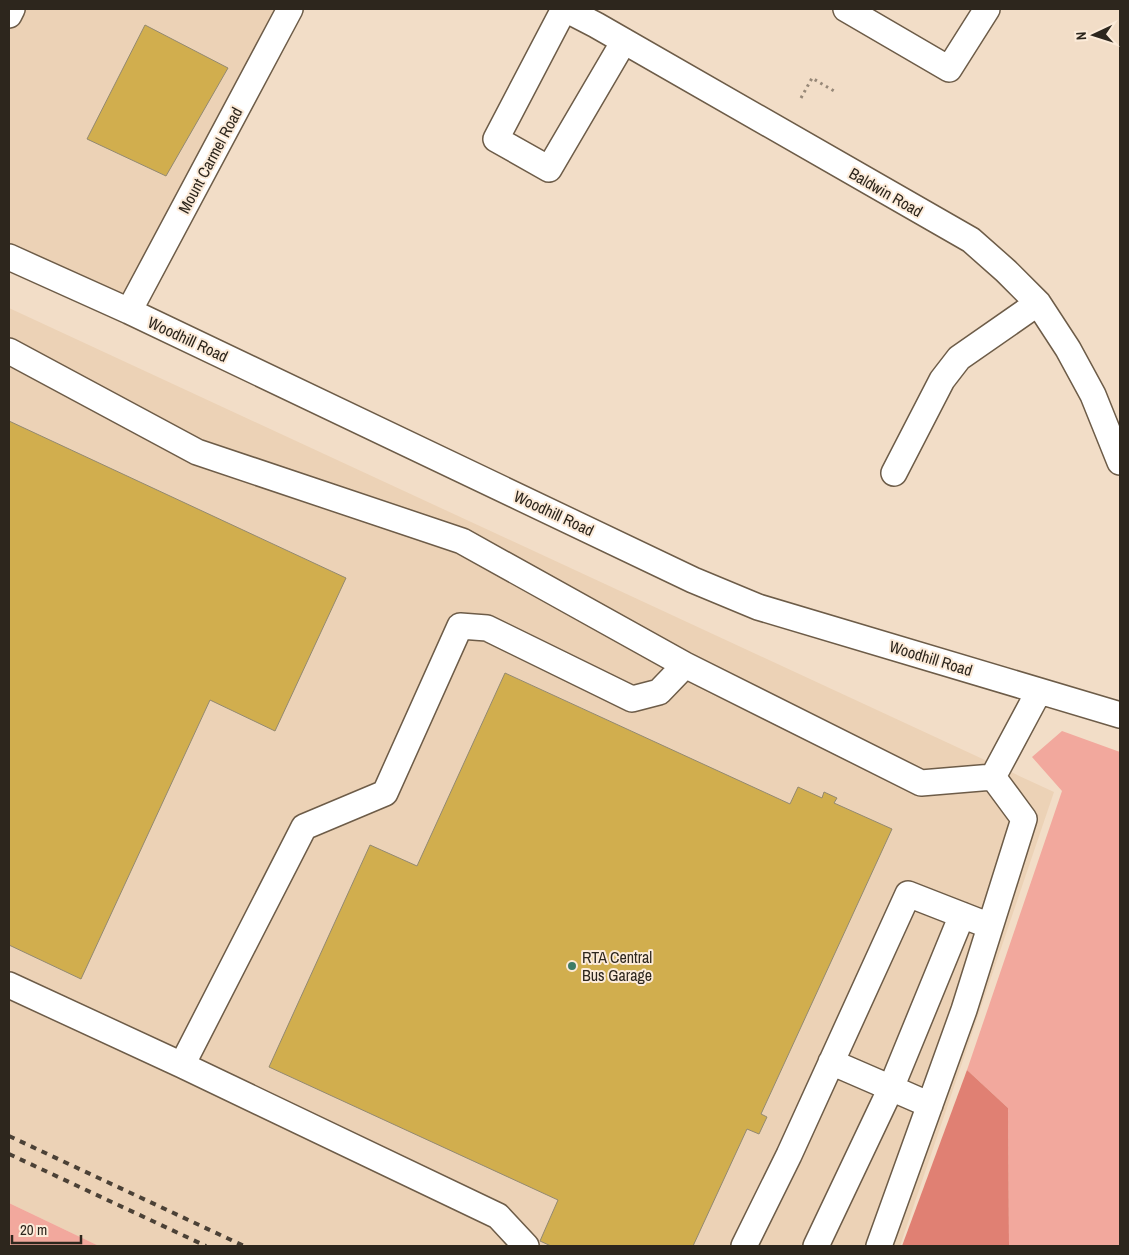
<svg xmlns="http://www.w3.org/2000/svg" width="1129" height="1255" font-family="'Archivo Narrow',sans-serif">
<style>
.built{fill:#ecd2b6}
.green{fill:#f2a89d}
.forest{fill:#e08073}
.building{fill:#d1ae4e;stroke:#938970}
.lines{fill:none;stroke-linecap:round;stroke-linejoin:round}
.minor-casing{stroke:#6d5c48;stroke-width:28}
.path{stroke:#978878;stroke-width:3;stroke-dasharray:2.5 4;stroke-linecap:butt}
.minor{stroke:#fff;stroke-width:25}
.rail{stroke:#4b4136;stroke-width:4;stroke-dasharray:6 6;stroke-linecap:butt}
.poi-dot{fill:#3e7c67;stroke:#fcebd9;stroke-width:2}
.labels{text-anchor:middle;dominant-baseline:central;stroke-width:4;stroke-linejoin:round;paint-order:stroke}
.street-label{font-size:16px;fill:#2d261d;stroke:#fcebd9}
.poi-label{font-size:16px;fill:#2d261d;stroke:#fcebd9;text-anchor:start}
</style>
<rect width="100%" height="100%" fill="#f2ddc7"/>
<path class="built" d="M9 9H290L129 311 9 257Z
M9 308 1054 792 900 1246H99L9 1203Z"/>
<path class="green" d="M1062 731 1120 752V1246H1009L1008 1108 967 1070 1062 791 1032 757Z
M9 1203 99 1246H9Z"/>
<path class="forest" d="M967 1070 1008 1108 1009 1246H902Z"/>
<path class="building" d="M145 25 228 68 166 176 87 139Z
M9 421 346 578 275 731 210 700 81 979 9 945Z
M505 673 790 804 798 787 822 798 824 792 837 798 834 803 892 829 761 1114 767 1117 759 1134 747 1129 693 1246H551L540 1241 558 1200 269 1067 370 845 417 866Z"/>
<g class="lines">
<defs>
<path id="minor" d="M564 9 496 139 549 169 624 41
M565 9 596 25 971 240 1006 271 1038 303 1068 349 1093 395 1120 462
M846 9 949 69 987 9
M9 15 12 9
M9 257 129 311 693 580 758 607 1120 715
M129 311 290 9
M9 351 197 452 462 541 685 665 921 783 993 777
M894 473 942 380 959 358 1038 303
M993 777 1039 691
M9 985 182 1065 498 1216 526 1246
M831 1062 891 1088 962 915
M182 1065 304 827 385 793 460 626 487 628 632 699 659 692 685 665
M744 1246 789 1155 908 894 990 926
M816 1246 891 1088 930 1105
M879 1246 964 1010 1024 819 993 777"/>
</defs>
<use href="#minor" class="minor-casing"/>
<path class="path" d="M801 98 812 78 834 91"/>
<use href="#minor" class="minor"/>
<path class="rail" d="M9 1136 244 1246
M9 1154 206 1246"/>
</g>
<circle class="poi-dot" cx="572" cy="966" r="5"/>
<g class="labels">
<g class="street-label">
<text transform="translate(210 160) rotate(-62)">Mount Carmel Road</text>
<text transform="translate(886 192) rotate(30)">Baldwin Road</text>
<text transform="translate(188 339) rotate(25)">Woodhill Road</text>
<text transform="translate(554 513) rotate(25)">Woodhill Road</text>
<text transform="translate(931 658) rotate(17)">Woodhill Road</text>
</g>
<g class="poi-label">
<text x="582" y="957">RTA Central<tspan x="582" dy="18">Bus Garage</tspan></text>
</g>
</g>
<rect width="1129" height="1255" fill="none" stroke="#2d261d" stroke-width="20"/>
<g transform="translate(1094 35) rotate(266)" stroke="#fcebd9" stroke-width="4" paint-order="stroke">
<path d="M0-4L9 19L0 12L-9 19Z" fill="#2d261d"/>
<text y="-8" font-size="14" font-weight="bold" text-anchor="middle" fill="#2d261d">N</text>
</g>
<path d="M12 1235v8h69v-8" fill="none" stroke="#2d261d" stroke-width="2.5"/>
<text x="20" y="1235" font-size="15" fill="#2d261d" stroke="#fcebd9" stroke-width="4" paint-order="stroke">20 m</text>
</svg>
